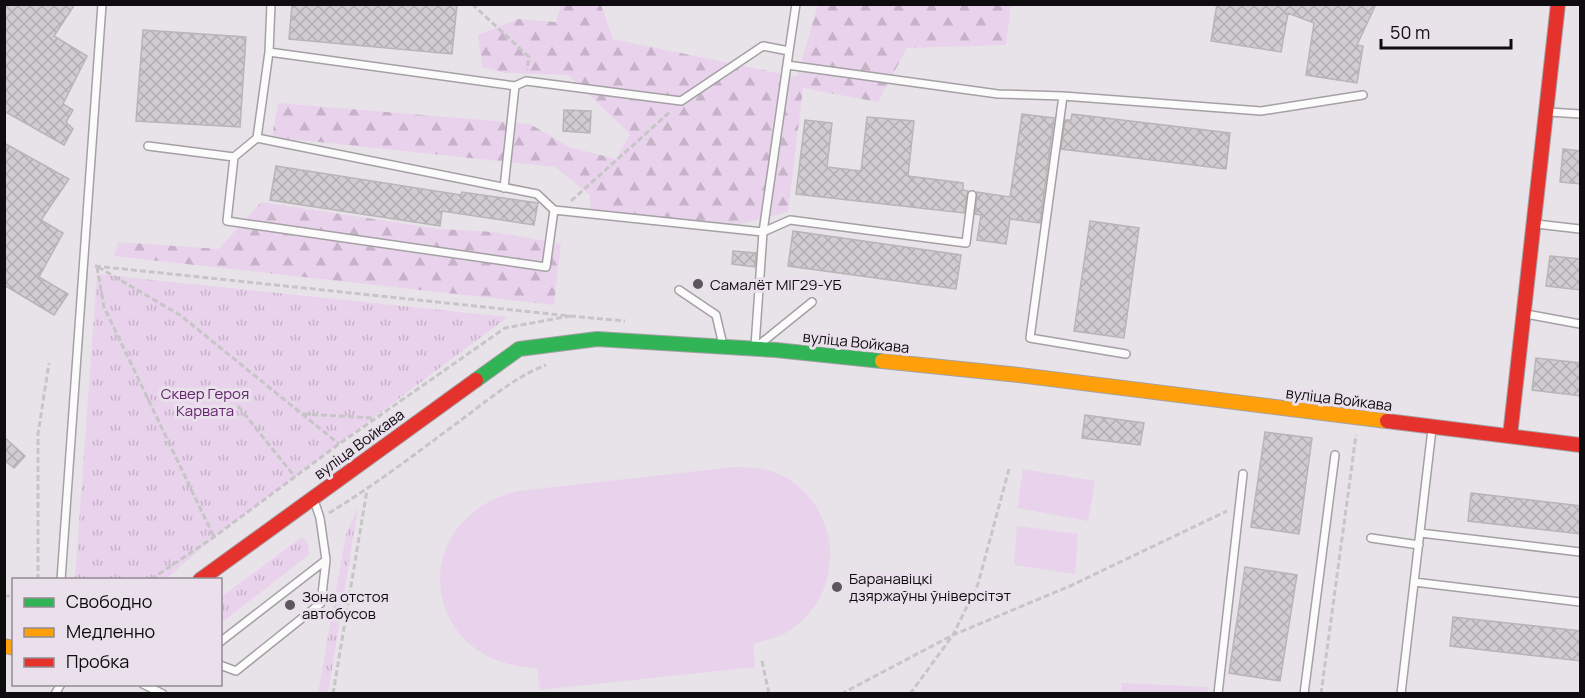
<svg xmlns="http://www.w3.org/2000/svg" width="1585" height="698" font-family="Manrope,sans-serif">
<style>
.grass{fill:url(#grass-tufts)}
.forest{fill:url(#forest-firs)}
.pitch{fill:#e9d2ec}
.building{fill:url(#building-cross-hatch);stroke:#b8b4b8;stroke-width:1.5}
.lines{fill:none;stroke-linecap:round;stroke-linejoin:round}
.lane-casing{stroke:#a4a0a4;stroke-width:10}
.fast-casing{stroke:#a4a0a4;stroke-width:16}
.slow-casing{stroke:#a4a0a4;stroke-width:16}
.jam-casing{stroke:#a4a0a4;stroke-width:16}
.path{stroke:#c7c5c7;stroke-width:3;stroke-dasharray:6 3;stroke-linecap:butt}
.lane{stroke:#fcfbfc;stroke-width:7}
.fast{stroke:#30b455;stroke-width:14}
.slow{stroke:#ff9f0a;stroke-width:14}
.jam{stroke:#e5322d;stroke-width:14}
.poi-dot{fill:#5b575c;stroke:#e9e0eb;stroke-width:2}
.labels{text-anchor:middle;dominant-baseline:central;stroke-width:6;stroke-linejoin:round;paint-order:stroke}
.poi-label{font-size:15px;fill:#0f0c10;stroke:#e9e0eb;text-anchor:start}
.street-label{font-size:15px;fill:#0f0c10;stroke:#e9e0eb}
.park-label{font-size:15px;fill:#64256e;stroke:#e9e0eb}
</style>
<defs>
<pattern id="grass-tufts" width="24" height="20" patternUnits="userSpaceOnUse" patternTransform="scale(1.5)"><rect width="24" height="20" fill="#e9d2ec"/><path d="M3 7l-1-3M5 7V3M7 7l1-3M15 17l-1-3M17 17v-4M19 17l1-3" fill="none" stroke="#c7b3c9"/></pattern>
<pattern id="forest-firs" width="22" height="20" patternUnits="userSpaceOnUse" patternTransform="scale(1.5)"><rect width="22" height="20" fill="#e9d2ec"/><path d="M5 1l3.5 6h-7zM16 11l3.5 6h-7z" fill="#c7b3c9"/></pattern>
<pattern id="building-cross-hatch" width="8" height="8" patternUnits="userSpaceOnUse" patternTransform="scale(1.5)"><rect width="8" height="8" fill="#d0ccd0"/><path d="M0 0l8 8M0 8l8-8" fill="none" stroke="#b1aeb2"/></pattern>
</defs>
<rect width="100%" height="100%" fill="#e8e3e8"/>
<path class="grass" d="M97 274 508 317 214 537 166 579H75Z
M358 507 328 693H318L346 534Z
M302 537 308 544 309 555 221 623V597Z"/>
<path class="forest" d="M561 5H601L613 39 797 77 818 5H1011L1006 45 907 48 878 102 803 88 788 212 725 228 591 214 590 195 555 167 272 137 278 103 530 124 569 147 616 159 630 134 568 75 506 73 482 67 478 35 518 19 556 22Z
M261 202 439 229 495 232 561 244 554 305 114 256 118 242 219 249Z"/>
<path class="pitch" d="M734 467C749 467 765 468 779 474 840 503 848 586 795 627 783 636 768 640 753 644L755 667 540 690 537 668C419 664 404 519 518 491Z
M1023 469 1095 481 1088 521 1017 508Z
M1017 526 1078 534 1075 574 1014 565Z
M1122 683 1208 687 1207 693H1121Z"/>
<path class="building" d="M4 4H75L54 36 87 56 63 104 73 110 66 122 73 129 64 145 4 111Z
M292 4H457L452 54 289 39Z
M1217 4H1376L1357 45 1363 46 1357 83 1306 75 1314 23 1288 13 1281 52 1211 41Z
M143 30 246 37 240 127 136 121Z
M564 110 591 111 590 133 563 131Z
M1022 114 1054 118 1040 223 1010 219 1006 244 977 240 981 215 975 214 977 192 1010 197Z
M1072 114 1230 133 1226 169 1061 149 1065 120H1071Z
M867 117 914 121 908 176 963 183V190L968 191 964 213 796 194 805 120 832 123 827 167 861 171Z
M4 143 69 179 41 220 63 233 39 277 68 294 54 315 4 285Z
M1563 149 1581 151V184L1560 182Z
M276 166 461 195 462 192 538 203 534 225 442 211 440 226 270 200Z
M1090 221 1139 228 1124 338 1074 331Z
M793 231 961 255 956 289 788 266Z
M733 251 756 253 755 267 732 264Z
M1550 256 1581 259V290L1546 286Z
M1536 358 1581 363V396L1532 390Z
M1085 415 1144 423 1140 445 1082 438Z
M1265 432 1312 438 1299 534 1251 527Z
M4 437 25 456 14 468 4 460Z
M1471 493 1581 506V534L1468 521Z
M1245 567 1297 575 1280 681 1229 673Z
M1453 617 1581 631V661L1450 646Z"/>
<g class="lines">
<defs>
<path id="lane" d="M789 51 796 4
M787 65 998 94 1063 96 1030 338 1126 354
M1063 96 1261 111 1363 95
M1549 112 1580 114
M257 138 269 52 271 4
M148 146 234 157 227 221 546 267 554 210
M234 157 257 138 537 194 554 210 763 232 789 51 763 46 681 101 526 81 515 86 269 52
M504 188 515 86
M1536 224 1580 229
M679 290 716 315 723 345
M1526 314 1580 324
M760 344 812 302
M755 346 763 232 790 220 966 243 972 195
M1420 533 1580 552
M1371 538 1419 545
M61 580 102 4
M1414 582 1580 602
M220 642 326 560 320 518 314 500
M220 665 236 671 321 603 326 560
M143 684 163 694
M55 694 61 684
M1218 694 1243 474
M1304 694 1335 455
M1401 694 1432 429"/>
<path id="fast" d="M476 380 519 349 597 339 776 350 882 361"/>
<path id="slow" d="M882 361 1019 375 1387 421
M4 646 14 648"/>
<path id="jam" d="M1387 421 1580 445
M1510 436 1558 4
M200 580 476 380"/>
</defs>
<use href="#lane" class="lane-casing"/>
<use href="#fast" class="fast-casing"/>
<use href="#slow" class="slow-casing"/>
<use href="#jam" class="jam-casing"/>
<path class="path" d="M472 4 529 57 527 70
M571 201 671 111
M95 266 570 316 505 328 339 444 214 537 150 580
M97 267 104 307 214 537
M98 267 180 315 339 444
M570 316 625 321
M238 406 295 477
M303 414 374 418
M329 513C375 485 418 452 461 420 487 401 516 376 546 365
M38 580V434L49 363
M4 596H14
M762 661 769 694
M333 694 367 490
M841 694 953 635 1070 586 1227 511
M910 694 953 635 978 584 1009 469
M1321 694 1356 435"/>
<use href="#lane" class="lane"/>
<use href="#fast" class="fast"/>
<use href="#slow" class="slow"/>
<use href="#jam" class="jam"/>
</g>
<g class="poi-dot">
<circle cx="698" cy="284" r="6"/>
<circle cx="837" cy="587" r="6"/>
<circle cx="290" cy="605" r="6"/>
</g>
<g class="labels">
<g class="poi-label">
<text x="710" y="284">Самалёт МІГ29-УБ</text>
<text x="849" y="578">Баранавіцкі<tspan x="849" dy="17">дзяржаўны ўніверсітэт</tspan></text>
<text x="302" y="596">Зона отстоя<tspan x="302" dy="17">автобусов</tspan></text>
</g>
<g class="street-label">
<text transform="translate(856 342) rotate(6)">вуліца Войкава</text>
<text transform="translate(1339 399) rotate(7)">вуліца Войкава</text>
<text transform="translate(359 444) rotate(-36)">вуліца Войкава</text>
</g>
<g class="park-label">
<text x="205" y="393">Сквер Героя<tspan x="205" dy="17">Карвата</tspan></text>
</g>
</g>
<rect width="1585" height="698" fill="none" stroke="#0f0c10" stroke-width="12"/>
<rect x="12" y="578" width="210" height="108" fill="#e9e0eb" stroke="#928b93" stroke-width="1.5"/>
<rect x="24" y="598" width="30" height="9" fill="#30b455" stroke="#928b93" stroke-width="1.5"/>
<text x="66" y="608" font-size="18" fill="#0f0c10">Свободно</text>
<rect x="24" y="628" width="30" height="9" fill="#ff9f0a" stroke="#928b93" stroke-width="1.5"/>
<text x="66" y="638" font-size="18" fill="#0f0c10">Медленно</text>
<rect x="24" y="658" width="30" height="9" fill="#e5322d" stroke="#928b93" stroke-width="1.5"/>
<text x="66" y="668" font-size="18" fill="#0f0c10">Пробка</text>
<path d="M1381 39v9h130v-9" fill="none" stroke="#0f0c10" stroke-width="3"/>
<text x="1390" y="39" font-size="18" fill="#0f0c10" stroke="#e9e0eb" stroke-width="4.5" paint-order="stroke">50 m</text>
</svg>
